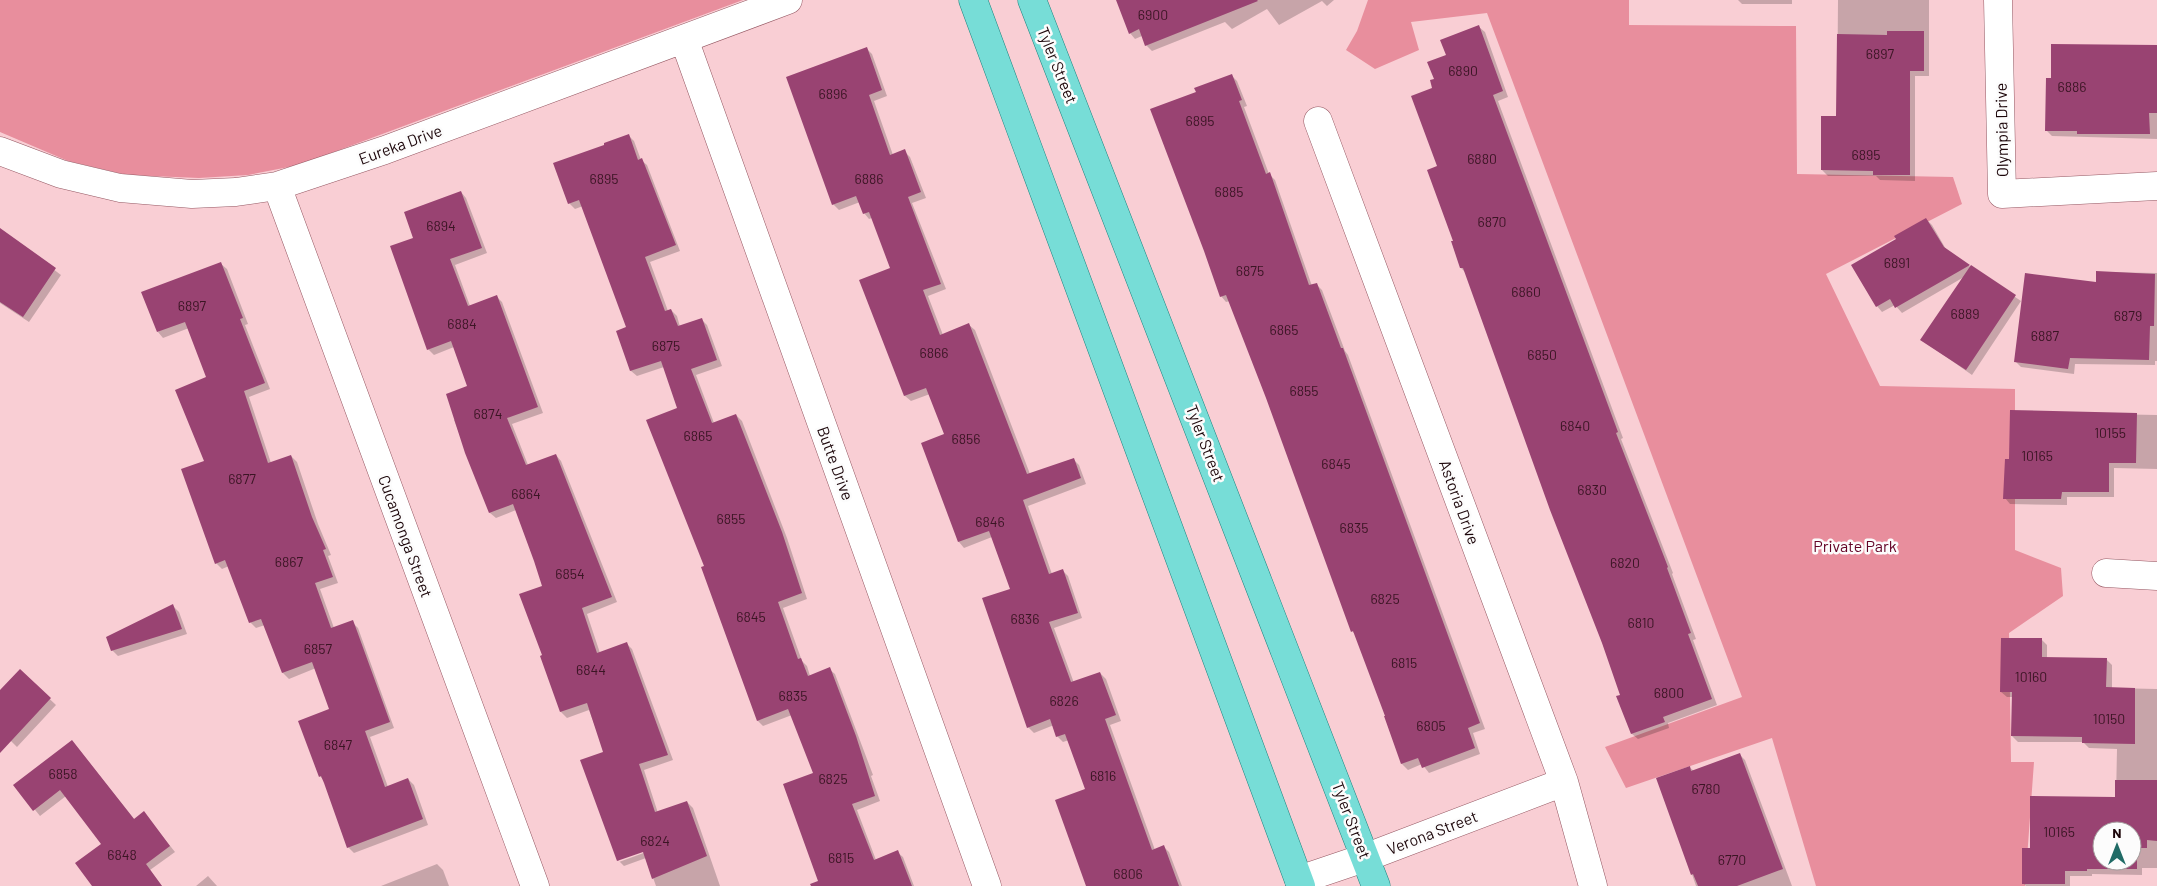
<svg xmlns="http://www.w3.org/2000/svg" width="2157" height="886" font-family="Barlow,sans-serif">
<style>
.green{fill:#e88e9d}
.shadow{fill:#0003;fill-rule:evenodd}
.building{fill:#994372;fill-rule:evenodd}
.lines{fill:none;stroke-linecap:round;stroke-linejoin:round}
.minor-casing{stroke:#955863;stroke-width:29}
.major-casing{stroke:#1d837e;stroke-width:29}
.minor{stroke:#fff;stroke-width:28}
.major{stroke:#77ddd7;stroke-width:28}
.labels{text-anchor:middle;dominant-baseline:central;stroke-width:5;stroke-linejoin:round;paint-order:stroke}
.number-label{font-size:14px;fill:#3b1524}
.street-label{font-size:16px;fill:#1c060a;stroke:#fcfcfc}
.park-label{font-size:16px;fill:#630326;stroke:#fcfcfc}
</style>
<rect width="100%" height="100%" fill="#f9ced4"/>
<path class="green" d="M0 0H743L299 165 248 175 199 178 127 175 68 161 0 132Z
M1368 0H1629V25L1796 26 1797 174 1953 177 1962 204 1826 274 1880 386 2015 389V550L2061 568 2063 596 2009 633 2011 762H2034L2025 886H1816L1772 738 1626 788 1605 747 1742 697 1487 13 1411 22 1419 50 1375 69 1346 50 1357 31Z"/>
<path class="shadow" d="M1117 0H1334L1327 6 1322 1 1279 25 1267 9 1232 29 1225 22 1152 51 1146 45 1142 36 1135 39 1130 33Z
M1738 0H1792V4H1742Z
M1838 0H1929V76H1915V181L1880 180 1876 176H1828L1822 170 1837 118Z
M1479 27 1485 32 1508 97 1498 101 1623 438 1621 439 1673 573 1672 574 1696 639 1693 640 1717 705 1668 723 1669 728 1638 739 1632 734 1622 696 1466 273 1461 268 1454 242 1439 167 1434 89 1435 79 1447 56Z
M2157 46V139L2052 136 2046 130 2052 79Z
M866 48 872 54 887 96 874 101 893 155 904 151 910 157 926 198 912 203 946 289 928 296 943 335 969 325 975 330 1030 474 1073 459 1079 465 1086 484 1028 506 1052 574 1062 570 1068 576 1082 618 1054 628 1074 683 1100 673 1106 679 1121 721 1110 725 1155 850 1163 846 1169 852 1182 886H1088L1087 790 1069 740 1063 742 1057 736 1054 725 1034 733 1028 727 1011 590 992 537 964 548 959 542 923 443 946 435 930 394 911 401 905 396 861 281 892 269 872 218 869 219 864 213 860 202 839 210 833 204Z
M1231 75 1237 81 1247 106 1244 107 1269 174 1275 180 1312 286 1316 284 1322 290 1345 351 1348 355 1485 729 1473 733 1480 754 1429 773 1422 764 1408 770 1402 764 1385 717H1387L1356 635 1352 631 1304 497 1230 301 1226 302 1221 296 1197 93Z
M628 135 634 141 641 160 647 165 680 251 650 262 668 311 671 310 677 316 680 327 701 319 707 325 722 366 696 375 714 423 736 415 742 421 787 538 807 599 783 608 802 661 807 666 810 676 829 669 835 674 873 775 871 776 880 801 857 810 876 860 897 852 903 857 914 886H822L814 774 792 715 763 726 758 721 705 567 679 409 664 367 637 376 631 371 617 332 628 328 583 206 575 209 569 203 606 146Z
M461 192 466 198 487 253 455 265 470 306 496 296 502 302 543 413 512 424 528 465 556 455 561 461 617 602 587 614 600 653 627 644 632 649 673 760 644 770 658 813 687 802 693 808 720 886H656L646 858 624 866 618 860 605 753 589 710 567 718 561 712 542 657 544 656V586L516 510 496 518 490 513 454 420 457 419 469 387 454 347 434 355 428 349ZM648 848 649 851 619 862V859Z
M1926 219 1932 225 1947 251 2021 301 1972 375 1922 340 1964 277 1902 313 1895 305 1882 312 1877 306 1898 240Z
M7 234 61 275 29 322 0 303V245Z
M221 264 227 269 248 324 245 325 270 389 249 397 271 463 291 456 297 462 318 524 331 555 328 556 338 583 320 589 334 628 352 622 358 628 394 728 370 737 388 787 408 779 414 785 428 825 354 853 348 847 325 782 320 776 331 710 316 668 289 679 283 673 265 625 256 628 250 622 229 566 222 569 216 563 206 461 208 378 189 328 163 338 158 332Z
M2097 272 2157 273V361H2155V365L2075 364 2074 374 2021 367 2015 361 2097 283Z
M2012 412 2157 415V469L2114 468V497H2067V505L2010 504 2005 498 2010 461Z
M173 606 179 612 187 634 118 656 112 650Z
M2041 639 2047 645V658L2106 659 2112 665V688L2157 689V868H2142V875L2092 874V876H2070V886H2026L2024 884 2031 849 2116 798 2117 749 2089 748 2083 742H2018L2012 736 2013 697H2007L2001 692ZM2102 831H2132V861H2102Z
M20 671 56 705 17 747 5 735 0 740V692Z
M72 741 135 820 144 813 175 852 150 870 162 886H94L103 844 66 796 40 816 15 785Z
M1739 754 1745 760 1792 886H1696L1683 848 1689 767 1694 771Z
M437 864 443 870 449 886H381Z
M208 876 217 886H196Z"/>
<path class="building" d="M1116 0H1257L1258 1 1145 46 1139 29 1129 34Z
M1479 25 1503 91 1493 95 1618 432 1616 433 1668 567 1667 568 1691 633 1688 634 1712 699 1663 717 1665 722 1631 734 1616 696 1620 695 1602 643 1550 510 1463 268H1460L1451 241H1453L1427 170 1437 166 1411 96 1432 88 1430 80 1434 79 1427 62 1446 55 1440 40Z
M1887 31H1924V71H1910V175H1873V171L1821 170V116H1836L1837 34 1887 35Z
M2051 44 2157 45V113H2149L2150 134H2077V131H2045L2046 78H2051Z
M867 47 882 90 869 95 890 155 905 149 921 192 908 197 941 284 923 290 940 335 969 323 1027 474 1074 458 1081 478 1023 500 1049 574 1063 569 1078 613 1049 622 1071 682 1100 672 1116 715 1105 719 1152 850 1164 845 1179 886H1086L1055 800 1085 789 1065 734 1056 737 1050 719 1027 728 982 598 1010 589 989 531 958 542 921 443 944 434 926 388 904 396 859 280 890 268 869 212 863 214 856 196 832 205 786 77Z
M1232 74 1242 100 1239 101 1266 174 1270 172 1309 285 1317 283 1341 348H1343L1480 723 1468 728 1475 748 1422 768 1418 758 1401 764 1384 716H1385L1353 631 1351 632 1266 398 1226 295 1220 297 1204 251 1150 109 1196 92 1194 88Z
M629 134 638 160 642 158 676 245 645 257 665 311 671 309 678 326 702 318 717 360 691 369 712 423 736 414 782 532 802 593 778 602 798 659 801 658 808 676 830 667 856 736 875 796 852 804 874 860 898 850 912 886H811L810 884 818 881 783 784 813 773 788 709 757 721 701 567 704 566 646 420 677 408 661 361 630 371 616 331 626 327 579 200 568 204 553 163 604 145V143Z
M461 191 482 248 450 259 468 306 497 295 538 407 507 418 526 465 556 454 612 597 582 608 597 653 627 642 668 755 639 764 655 812 687 801 707 856 652 879 643 852 617 861 580 760 603 752 587 703 560 712 540 656 542 655 519 594 542 586 534 561 513 504 489 513 465 453 446 394 467 386 451 341 427 350 390 246 413 238 404 212Z
M1926 218 1944 247 1970 265 1895 308 1890 299 1876 307 1851 265 1896 239 1894 236Z
M0 228 56 268 23 317 0 302Z
M221 262 243 318 240 319 265 383 244 391 268 463 291 455 312 517 326 549 323 550 333 577 315 583 331 628 353 620 390 722 365 731 385 787 408 778 423 819 347 848 324 783 321 776 319 777 298 721 329 709 312 662 282 673 261 619 249 623 225 560 215 564 181 469 204 461 175 390 206 377 185 322 157 332 141 292Z
M1971 265 2016 295 1966 370 1920 340Z
M2096 271 2155 274 2154 326H2150L2149 360 2070 358 2068 369 2014 362 2025 273 2096 282Z
M2010 410 2137 413 2136 463H2109V492H2062L2061 499H2003L2005 459H2009Z
M173 604 182 629 111 651 106 637Z
M2001 638H2042V657L2107 658 2106 687 2135 688V744L2082 743V737L2011 736 2012 692H2000Z
M20 669 51 698 0 753V690Z
M72 740 134 819 144 811 170 846 146 864 162 886H92L75 863 101 844 60 790 33 811 13 785Z
M1740 753 1783 869 1737 886H1698L1693 874 1691 875 1656 778 1690 766 1691 771Z
M2115 780H2157V841L2147 840V848H2137V869H2087V871H2065V884H2022V848H2030V796L2115 797ZM2102 831H2132V861H2102Z"/>
<g class="lines">
<defs>
<path id="minor" d="M1998 0 2002 194 2157 186
M684 39 987 886
M1318 121 1564 782 1593 886
M0 151 61 174 120 188 192 194 236 192 277 186 385 150 788 0
M277 186 535 886
M2106 573 2157 576
M1299 880 1367 857 1564 782"/>
<path id="major" d="M973 0 1301 886
M1032 0 1376 886"/>
</defs>
<use href="#minor" class="minor-casing"/>
<use href="#major" class="major-casing"/>
<use href="#minor" class="minor"/>
<use href="#major" class="major"/>
</g>
<g class="labels">
<g class="number-label">
<text x="1153" y="14">6900</text>
<text x="1880" y="53">6897</text>
<text x="1463" y="70">6890</text>
<text x="2072" y="86">6886</text>
<text x="833" y="93">6896</text>
<text x="1200" y="120">6895</text>
<text x="1866" y="154">6895</text>
<text x="1482" y="158">6880</text>
<text x="604" y="178">6895</text>
<text x="869" y="178">6886</text>
<text x="1229" y="191">6885</text>
<text x="1492" y="221">6870</text>
<text x="441" y="225">6894</text>
<text x="1897" y="262">6891</text>
<text x="1250" y="270">6875</text>
<text x="1526" y="291">6860</text>
<text x="192" y="305">6897</text>
<text x="1965" y="313">6889</text>
<text x="2128" y="315">6879</text>
<text x="462" y="323">6884</text>
<text x="1284" y="329">6865</text>
<text x="2045" y="335">6887</text>
<text x="666" y="345">6875</text>
<text x="934" y="352">6866</text>
<text x="1542" y="354">6850</text>
<text x="1304" y="390">6855</text>
<text x="488" y="413">6874</text>
<text x="1575" y="425">6840</text>
<text x="2110" y="432">10155</text>
<text x="698" y="435">6865</text>
<text x="966" y="438">6856</text>
<text x="2037" y="455">10165</text>
<text x="1336" y="463">6845</text>
<text x="242" y="478">6877</text>
<text x="1592" y="489">6830</text>
<text x="526" y="493">6864</text>
<text x="731" y="518">6855</text>
<text x="990" y="521">6846</text>
<text x="1354" y="527">6835</text>
<text x="289" y="561">6867</text>
<text x="1625" y="562">6820</text>
<text x="570" y="573">6854</text>
<text x="1385" y="598">6825</text>
<text x="751" y="616">6845</text>
<text x="1025" y="618">6836</text>
<text x="1641" y="622">6810</text>
<text x="318" y="648">6857</text>
<text x="1404" y="662">6815</text>
<text x="591" y="669">6844</text>
<text x="2031" y="676">10160</text>
<text x="1669" y="692">6800</text>
<text x="793" y="695">6835</text>
<text x="1064" y="700">6826</text>
<text x="2109" y="718">10150</text>
<text x="1431" y="725">6805</text>
<text x="338" y="744">6847</text>
<text x="63" y="773">6858</text>
<text x="1103" y="775">6816</text>
<text x="833" y="778">6825</text>
<text x="1706" y="788">6780</text>
<text x="2059" y="831">10165</text>
<text x="655" y="840">6824</text>
<text x="122" y="854">6848</text>
<text x="841" y="857">6815</text>
<text x="1732" y="859">6770</text>
<text x="1128" y="873">6806</text>
</g>
<g class="street-label">
<text transform="translate(1058 65) rotate(68)">Tyler Street</text>
<text transform="translate(2001 130) rotate(-91)">Olympia Drive</text>
<text transform="translate(400 144) rotate(-20)">Eureka Drive</text>
<text transform="translate(1206 443) rotate(69)">Tyler Street</text>
<text transform="translate(836 463) rotate(70)">Butte Drive</text>
<text transform="translate(1460 502) rotate(70)">Astoria Drive</text>
<text transform="translate(406 536) rotate(70)">Cucamonga Street</text>
<text transform="translate(1352 820) rotate(69)">Tyler Street</text>
<text transform="translate(1432 832) rotate(-21)">Verona Street</text>
</g>
<g class="park-label">
<text x="1855" y="545">Private Park</text>
</g>
</g>
<g transform="translate(2117 846)"><circle r="24" fill="#fcfcfc" stroke="#a29a9b"/>
<path d="M0-4L9 19L0 12L-9 19Z" fill="#206b66"/>
<text y="-8" font-size="14" font-weight="bold" text-anchor="middle" fill="#1c060a">N</text>
</g>
</svg>
